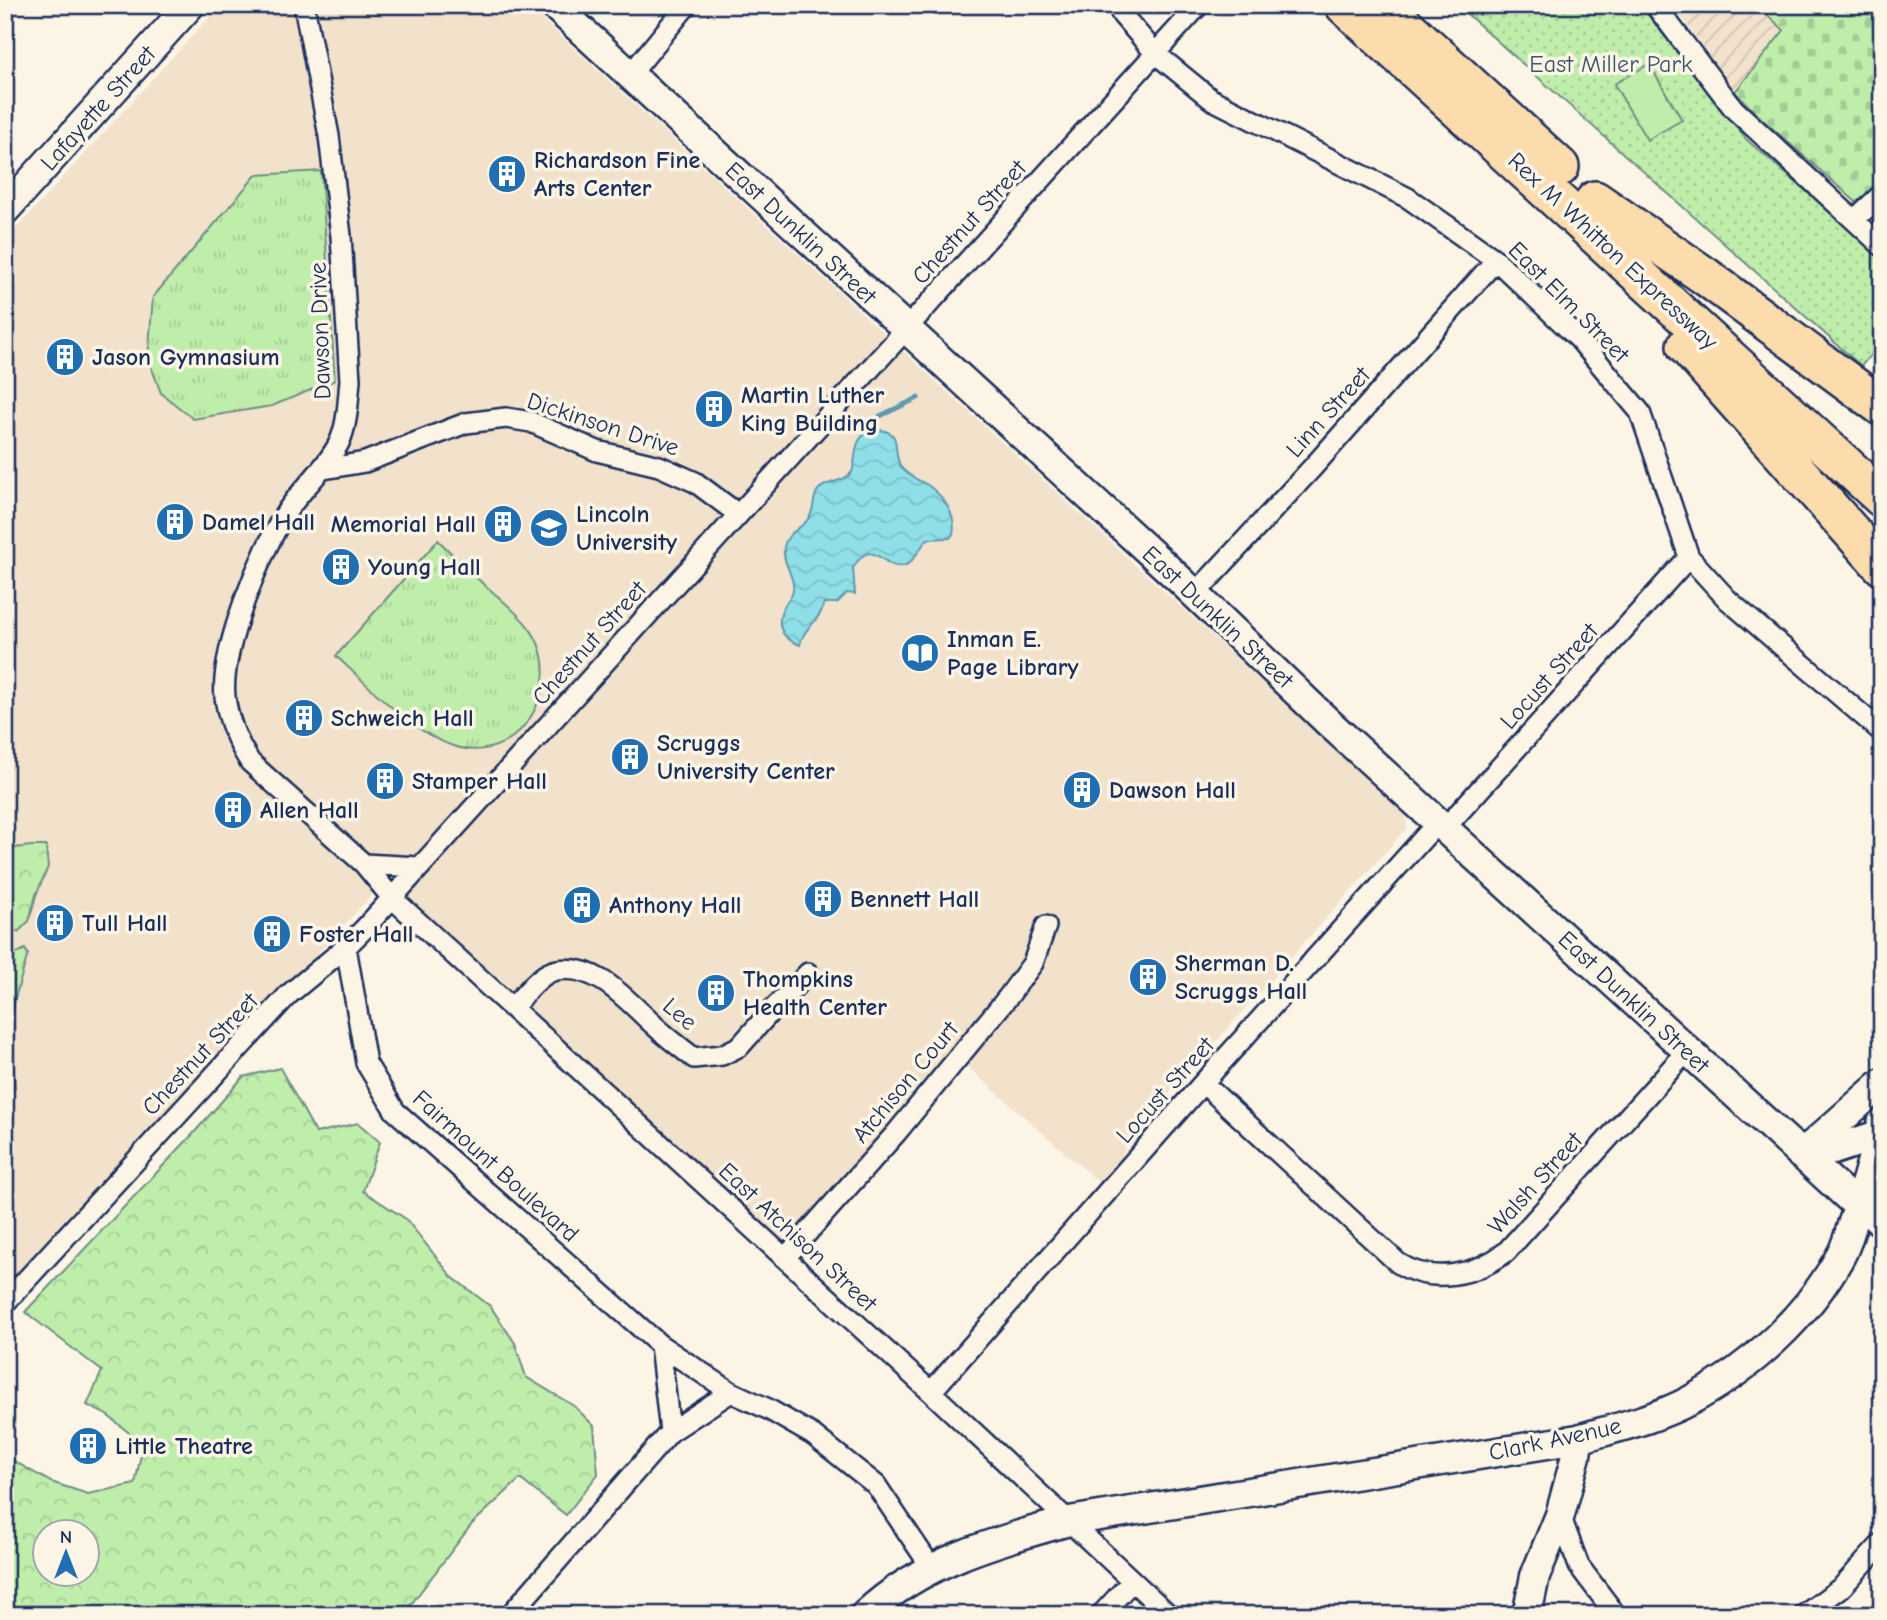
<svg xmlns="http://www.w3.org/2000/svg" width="1887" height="1620" font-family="'Comic Neue',sans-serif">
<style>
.built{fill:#f2e2cb}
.industrial{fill:url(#industrial-furrows)}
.grass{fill:url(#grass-tufts);stroke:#6d8e84;stroke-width:2}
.forest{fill:url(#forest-crowns);stroke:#6d8e84;stroke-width:2;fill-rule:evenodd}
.cemetery{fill:url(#cemetery-stones);stroke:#6d8e84;stroke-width:2}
.park{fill:url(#park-dots);stroke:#6d8e84;stroke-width:2}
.pitch{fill:#bfedaa;stroke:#6d8e84;stroke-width:2}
.water{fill:url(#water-waves);stroke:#6099b0;stroke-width:2}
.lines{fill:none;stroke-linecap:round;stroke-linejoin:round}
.stream{stroke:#6099b0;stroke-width:5}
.street-casing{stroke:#1b2f5e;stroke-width:24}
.secondary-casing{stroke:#1b2f5e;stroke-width:33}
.highway-casing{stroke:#1b2f5e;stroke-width:42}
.street{stroke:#fcf5e5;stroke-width:19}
.secondary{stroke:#fcf5e5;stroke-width:28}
.highway{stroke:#fcdcac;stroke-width:37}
.labels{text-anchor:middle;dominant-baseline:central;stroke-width:7;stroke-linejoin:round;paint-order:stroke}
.park-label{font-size:24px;fill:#3c556d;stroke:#fcf5e5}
.street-label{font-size:24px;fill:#1b2f5e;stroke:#fcf5e5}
.poi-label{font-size:24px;font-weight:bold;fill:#1b2f5e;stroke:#fcf5e5;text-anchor:start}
</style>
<defs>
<pattern id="industrial-furrows" width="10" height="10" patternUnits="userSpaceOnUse" patternTransform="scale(1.75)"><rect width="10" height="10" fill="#f2e2cb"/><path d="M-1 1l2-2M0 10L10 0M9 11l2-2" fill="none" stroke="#cfc2b1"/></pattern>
<pattern id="grass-tufts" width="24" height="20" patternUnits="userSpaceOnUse" patternTransform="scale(1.75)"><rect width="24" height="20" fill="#bfedaa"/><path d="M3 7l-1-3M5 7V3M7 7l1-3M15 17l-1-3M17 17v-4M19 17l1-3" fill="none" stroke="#a4cc95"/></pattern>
<pattern id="forest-crowns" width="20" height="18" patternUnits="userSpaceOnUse" patternTransform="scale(1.75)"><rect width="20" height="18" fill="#bfedaa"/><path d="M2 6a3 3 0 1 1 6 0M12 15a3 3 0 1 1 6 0" fill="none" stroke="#a4cc95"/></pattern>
<pattern id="cemetery-stones" width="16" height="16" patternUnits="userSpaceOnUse" patternTransform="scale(1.75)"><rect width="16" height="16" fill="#bfedaa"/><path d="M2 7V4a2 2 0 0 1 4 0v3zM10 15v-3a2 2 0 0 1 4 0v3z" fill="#a4cc95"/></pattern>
<pattern id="park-dots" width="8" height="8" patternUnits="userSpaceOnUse" patternTransform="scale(1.75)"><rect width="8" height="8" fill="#bfedaa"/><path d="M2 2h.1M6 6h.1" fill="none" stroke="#a4cc95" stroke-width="1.8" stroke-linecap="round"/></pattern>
<pattern id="water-waves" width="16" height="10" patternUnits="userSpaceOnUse" patternTransform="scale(1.75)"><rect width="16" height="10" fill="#8edfe7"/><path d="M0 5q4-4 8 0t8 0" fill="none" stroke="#7ac0c9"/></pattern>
</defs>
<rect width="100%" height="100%" fill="#fcf5e5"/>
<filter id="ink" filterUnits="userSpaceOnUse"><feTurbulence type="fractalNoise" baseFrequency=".0143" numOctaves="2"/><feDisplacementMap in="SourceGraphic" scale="14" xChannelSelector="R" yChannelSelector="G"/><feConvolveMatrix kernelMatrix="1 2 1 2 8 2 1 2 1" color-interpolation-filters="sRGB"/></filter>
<g filter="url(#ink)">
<path class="built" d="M220 5H527L1406 814 1407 828 1127 1141 1116 1174 1104 1187 953 1054 938 1074 784 1245 385 881 5 1290V241Z"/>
<path class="industrial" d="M1673 5H1756L1785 30 1735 92Z"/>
<path class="grass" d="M321 171 335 380 272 406 193 419 161 393 148 358 153 297 256 175Z
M438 540C452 554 466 568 480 581 497 596 517 611 530 629 567 680 524 763 460 748 417 738 369 686 336 656Z"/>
<path class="forest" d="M31 846H46L48 867 36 895 29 921 18 932 5 923V886L14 848Z
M25 949 28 954 15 998 10 1031 15 1088 5 1101V959Z
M280 1068 316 1133 358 1123 380 1142 363 1191 406 1219 452 1277 490 1306 515 1343 526 1377 574 1406 594 1426 598 1474 566 1515 520 1479 472 1524 403 1615H5V1456L51 1482 88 1494 135 1484 143 1444 107 1415 87 1405 102 1371 25 1312 193 1134 243 1077ZM88 1532V1574H46V1532Z"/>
<path class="cemetery" d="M1756 5H1882V225L1763 120 1735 92 1784 30Z"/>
<path class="park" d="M1457 5H1640L1747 140 1882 257V342L1861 366Z"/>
<path class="pitch" d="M1649 64 1682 120 1647 140 1614 84Z"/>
<path class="water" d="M872 430C907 428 890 451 901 467 908 477 920 480 929 486 944 497 957 516 953 534L950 538 928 539C920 546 916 560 906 565 883 574 874 532 853 568L855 594 847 593 837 603H824C821 621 803 627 800 645 780 638 774 623 786 603 787 600 791 598 792 594 798 580 781 563 784 547 787 532 800 530 808 519 816 510 811 497 819 489 829 480 843 483 852 472 858 455 851 439 872 430Z"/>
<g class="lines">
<path class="stream" d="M880 416 918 398"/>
<defs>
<path id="street" d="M304 5 329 136 341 236 350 380C348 400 348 424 339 443 326 469 303 487 287 511 261 550 220 650 225 697 228 720 237 742 250 762L364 864 392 898 931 1392 1169 1615
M1117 5 1122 15 1156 54 1211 99 1408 198 1496 260 1578 338 1640 412 1689 557 1728 600 1882 732
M1655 5 1734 109 1882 246
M630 75 687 5
M1854 220 1882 194
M324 469 365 462 466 423 506 418 531 422 597 451 659 466 695 482 738 514
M1195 594 1313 467 1496 260
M1445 828 1689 557
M364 864 419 867
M346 947 366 1063 395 1111 660 1345 731 1392 768 1409 813 1435 876 1485 931 1567
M512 1008C524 996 539 973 557 970 598 963 629 1003 656 1027 668 1038 681 1048 694 1058L722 1055 740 1046 772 1010 808 973
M1203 1083 1398 1263C1432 1285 1476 1275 1506 1252L1687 1051
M1859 1207 1882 1229
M785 1258 897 1132 1008 997 1033 963 1046 926
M5 1303 288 995 346 947 364 929 1199 5
M660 1345 670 1432
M931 1392 1203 1083 1438 822
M1560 1515 1579 1566 1616 1615
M510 1615 670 1432 731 1392
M1101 1615 1132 1581
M1804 1615 1842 1587 1882 1543"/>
<path id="secondary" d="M554 5 1178 578 1328 722 1859 1207
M5 210 190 5
M1801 1155 1882 1083
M1801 1155 1833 1150 1878 1135
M865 1615C921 1562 996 1541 1069 1521L1578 1439C1615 1428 1655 1419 1689 1401 1751 1368 1807 1317 1841 1255 1846 1246 1849 1235 1852 1225 1864 1192 1873 1157 1882 1123
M1527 1615 1535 1576 1560 1515 1576 1456 1578 1439"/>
<path id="highway" d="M1344 5 1882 498
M1383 5 1560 167
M1595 200 1705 276 1882 407
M1686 346 1882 566"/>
</defs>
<use href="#street" class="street-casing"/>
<use href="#secondary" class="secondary-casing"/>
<use href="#highway" class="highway-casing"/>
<use href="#street" class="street"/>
<use href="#secondary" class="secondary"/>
<use href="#highway" class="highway"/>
</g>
</g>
<defs>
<symbol id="building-disc" viewBox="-11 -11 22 22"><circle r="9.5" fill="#1f6fb2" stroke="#fcf5e5"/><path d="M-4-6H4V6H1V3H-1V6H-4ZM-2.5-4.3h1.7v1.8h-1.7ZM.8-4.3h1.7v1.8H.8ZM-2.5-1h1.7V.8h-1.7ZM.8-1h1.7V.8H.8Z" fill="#fff"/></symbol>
<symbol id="university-disc" viewBox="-11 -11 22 22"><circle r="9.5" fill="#1f6fb2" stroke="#fcf5e5"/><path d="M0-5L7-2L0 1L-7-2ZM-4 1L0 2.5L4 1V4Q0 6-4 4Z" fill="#fff"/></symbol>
<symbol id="library-disc" viewBox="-11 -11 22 22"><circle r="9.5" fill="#1f6fb2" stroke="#fcf5e5"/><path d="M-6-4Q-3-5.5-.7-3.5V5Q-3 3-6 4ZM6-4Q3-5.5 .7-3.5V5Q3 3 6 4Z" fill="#fff"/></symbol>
</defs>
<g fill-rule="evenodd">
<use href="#building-disc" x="485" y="152" width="44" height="44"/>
<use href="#building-disc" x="43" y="335" width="44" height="44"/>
<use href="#building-disc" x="692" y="387" width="44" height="44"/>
<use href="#building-disc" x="153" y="500" width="44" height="44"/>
<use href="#building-disc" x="481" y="502" width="44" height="44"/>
<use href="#university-disc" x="527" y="506" width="44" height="44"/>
<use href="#building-disc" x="319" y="545" width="44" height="44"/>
<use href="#library-disc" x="898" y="631" width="44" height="44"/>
<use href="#building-disc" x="282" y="696" width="44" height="44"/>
<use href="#building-disc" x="608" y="735" width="44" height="44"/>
<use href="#building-disc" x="363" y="759" width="44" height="44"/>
<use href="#building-disc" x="1060" y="768" width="44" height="44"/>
<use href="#building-disc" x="211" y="788" width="44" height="44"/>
<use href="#building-disc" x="801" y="877" width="44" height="44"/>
<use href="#building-disc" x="560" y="883" width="44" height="44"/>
<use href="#building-disc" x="33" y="901" width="44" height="44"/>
<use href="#building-disc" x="250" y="912" width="44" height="44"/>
<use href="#building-disc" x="1126" y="955" width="44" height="44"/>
<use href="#building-disc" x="694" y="971" width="44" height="44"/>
<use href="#building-disc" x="66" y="1424" width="44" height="44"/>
</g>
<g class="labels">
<g class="park-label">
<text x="1611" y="64">East Miller Park</text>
</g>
<g class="street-label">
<text transform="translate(98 108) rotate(-48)">Lafayette Street</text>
<text transform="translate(969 222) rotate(-48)">Chestnut Street</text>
<text transform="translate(801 233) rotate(43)">East Dunklin Street</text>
<text transform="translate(1613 251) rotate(43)">Rex M Whitton Expressway</text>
<text transform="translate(1569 302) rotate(45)">East Elm Street</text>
<text transform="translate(320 331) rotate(-92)">Dawson Drive</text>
<text transform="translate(1328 412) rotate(-48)">Linn Street</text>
<text transform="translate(603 424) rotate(18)">Dickinson Drive</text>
<text transform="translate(1218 617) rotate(43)">East Dunklin Street</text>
<text transform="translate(589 643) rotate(-48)">Chestnut Street</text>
<text transform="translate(1549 676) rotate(-48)">Locust Street</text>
<text transform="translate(1634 1002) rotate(43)">East Dunklin Street</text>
<text transform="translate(680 1014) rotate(41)">Lee</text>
<text transform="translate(200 1054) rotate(-47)">Chestnut Street</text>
<text transform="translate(905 1082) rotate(-50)">Atchison Court</text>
<text transform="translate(1165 1090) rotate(-48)">Locust Street</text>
<text transform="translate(496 1166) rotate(42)">Fairmount Boulevard</text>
<text transform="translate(1535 1183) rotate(-48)">Walsh Street</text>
<text transform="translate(798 1237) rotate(43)">East Atchison Street</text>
<text transform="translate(1555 1439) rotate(-12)">Clark Avenue</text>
</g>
<g class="poi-label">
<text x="534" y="160">Richardson Fine<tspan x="534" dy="28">Arts Center</tspan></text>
<text x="92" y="357">Jason Gymnasium</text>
<text x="741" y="395">Martin Luther<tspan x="741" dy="28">King Building</tspan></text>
<text x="576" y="514">Lincoln<tspan x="576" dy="28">University</tspan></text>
<text x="202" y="522">Damel Hall</text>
<text x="476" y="524" text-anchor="end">Memorial Hall</text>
<text x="368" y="567">Young Hall</text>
<text x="947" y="639">Inman E.<tspan x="947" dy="28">Page Library</tspan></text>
<text x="331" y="718">Schweich Hall</text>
<text x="657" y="743">Scruggs<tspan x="657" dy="28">University Center</tspan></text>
<text x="412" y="781">Stamper Hall</text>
<text x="1109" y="790">Dawson Hall</text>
<text x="260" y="810">Allen Hall</text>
<text x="850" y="899">Bennett Hall</text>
<text x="609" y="905">Anthony Hall</text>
<text x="82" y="923">Tull Hall</text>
<text x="299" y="934">Foster Hall</text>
<text x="1175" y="963">Sherman D.<tspan x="1175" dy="28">Scruggs Hall</tspan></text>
<text x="743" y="979">Thompkins<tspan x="743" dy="28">Health Center</tspan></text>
<text x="115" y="1446">Little Theatre</text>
</g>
</g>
<rect width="1887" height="1620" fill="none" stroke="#fcf5e5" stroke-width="28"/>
<rect x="14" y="14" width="1859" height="1592" fill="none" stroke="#1b2f5e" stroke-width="2.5" filter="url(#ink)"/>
<g transform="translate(66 1553)"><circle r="33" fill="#fcf5e5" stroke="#a2a6af" stroke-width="2"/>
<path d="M0-5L12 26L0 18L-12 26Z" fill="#1f6fb2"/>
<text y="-10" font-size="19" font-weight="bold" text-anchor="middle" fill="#1b2f5e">N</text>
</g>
</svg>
